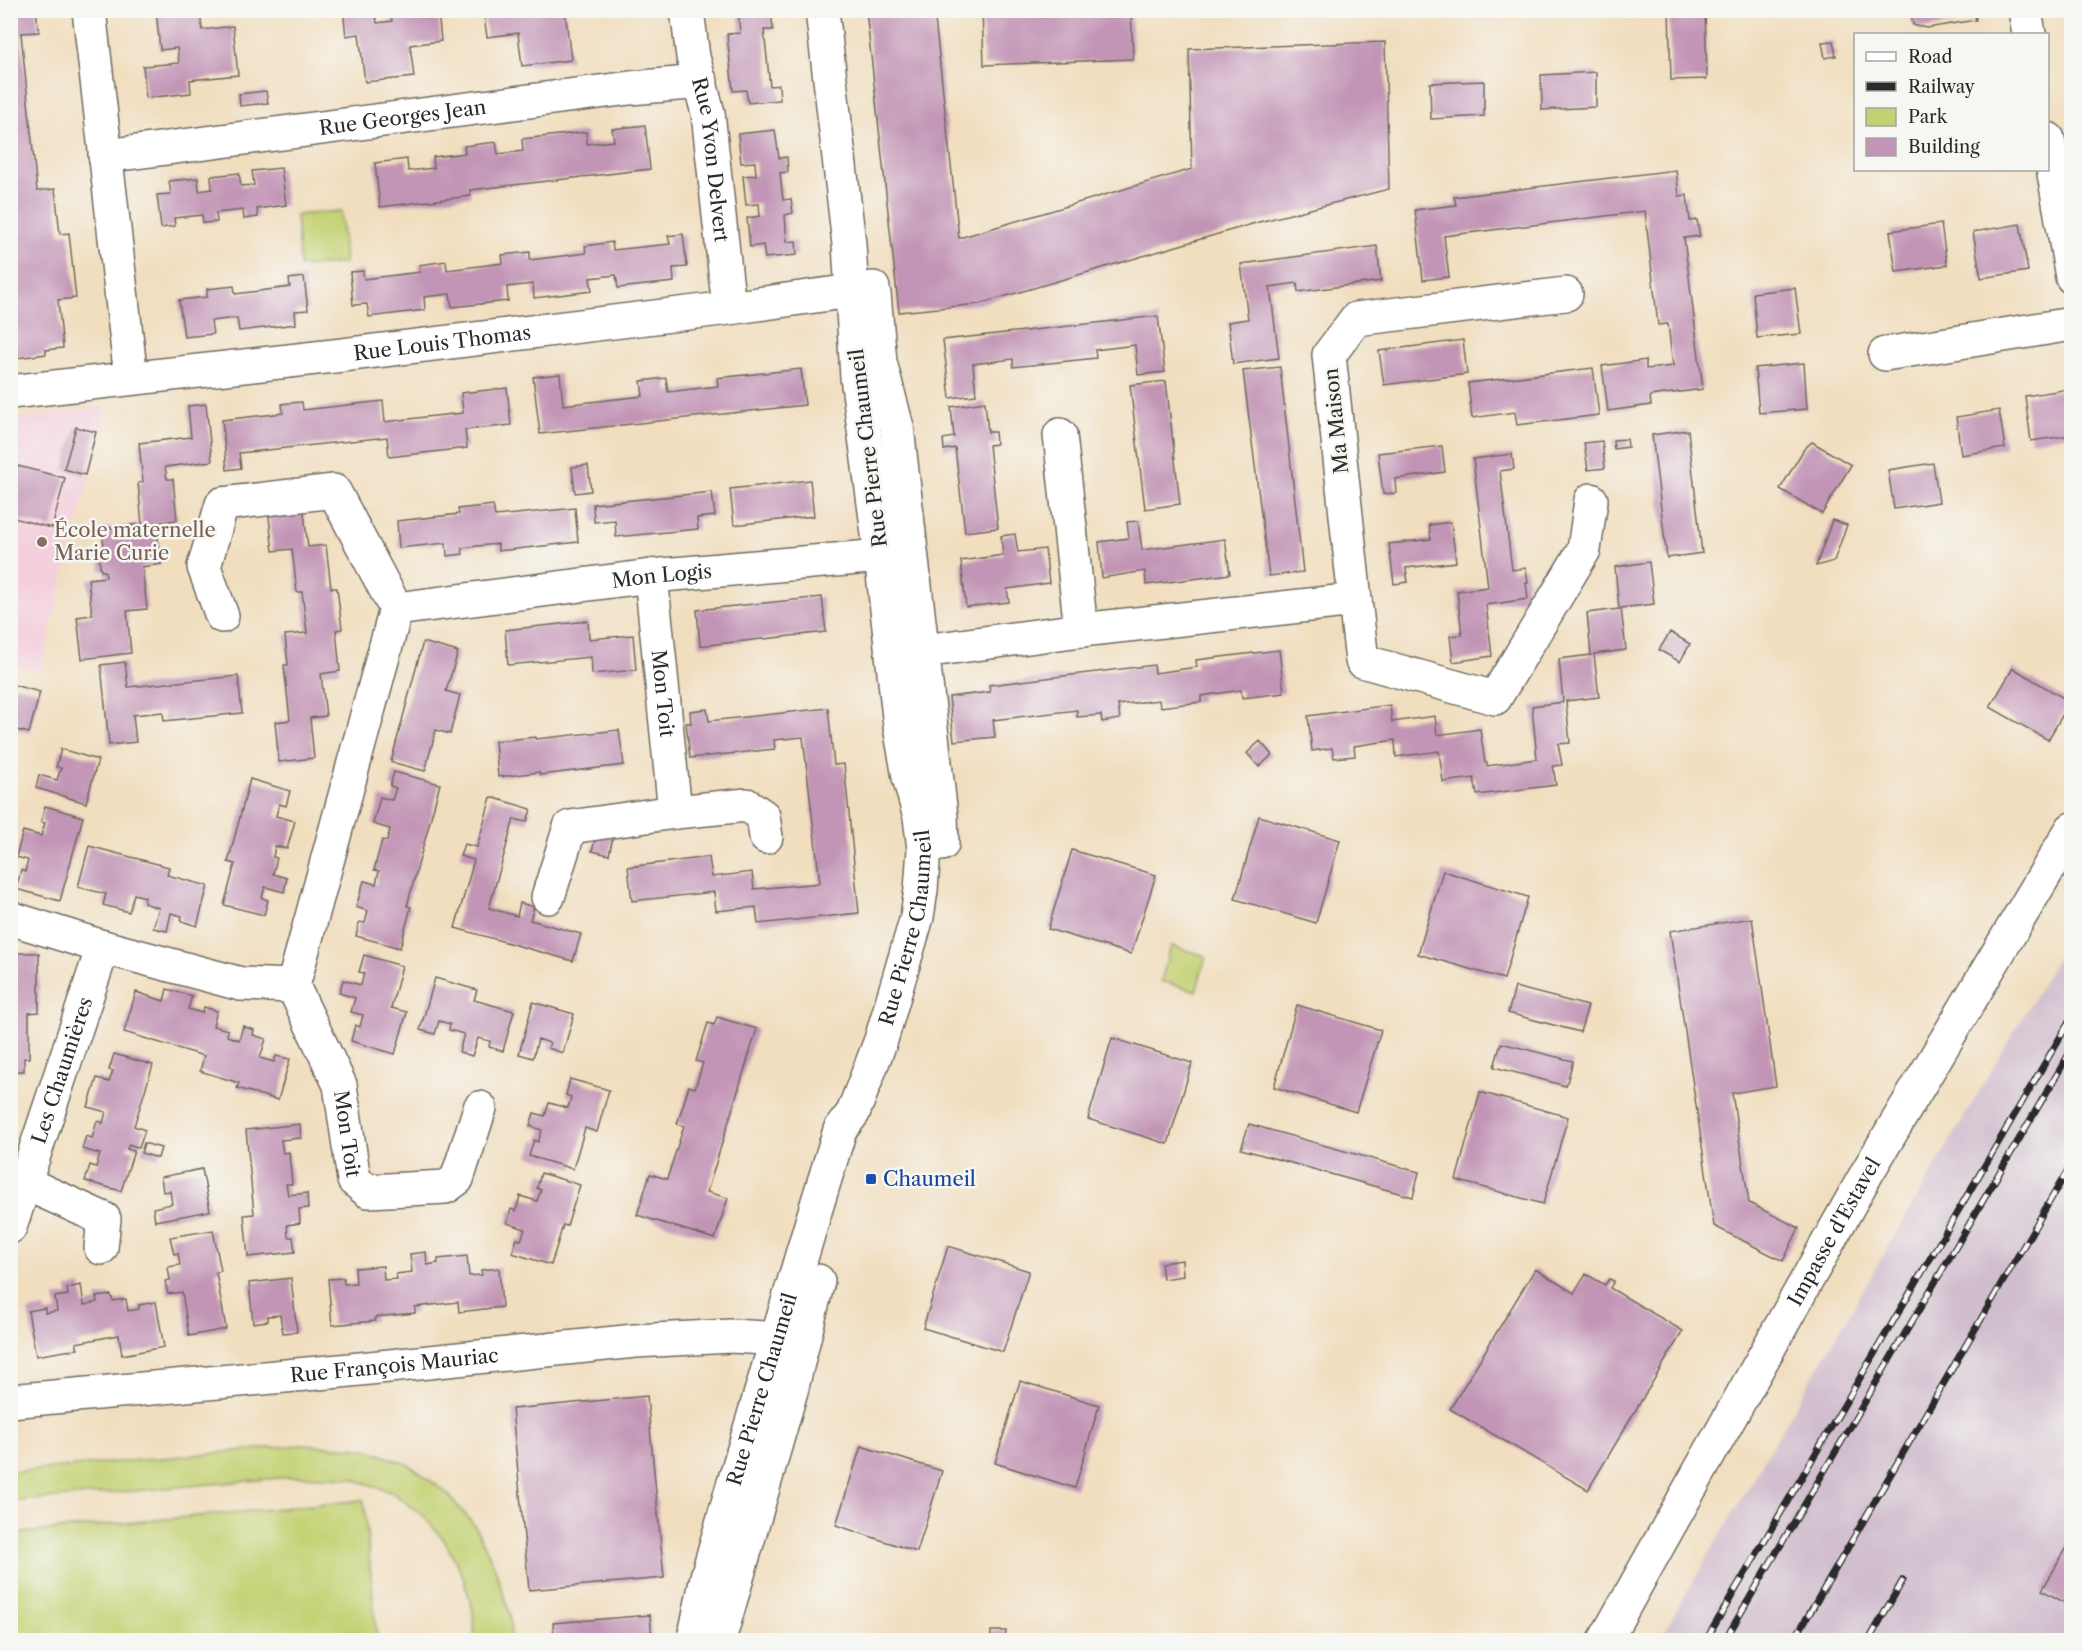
<svg xmlns="http://www.w3.org/2000/svg" width="2082" height="1651" font-family="'Libre Caslon Text',serif">
<style>
.built{fill:#f4cfdd}
.industrial{fill:#d0bdcd}
.green{fill:#c4d173;stroke:#787e4f;stroke-width:1.5}
.building{fill:#c295b6}
.lines{fill:none;stroke-linecap:round;stroke-linejoin:round}
.minor-casing{stroke:#706a5f;stroke-width:36}
.minor{stroke:#fff;stroke-width:33}
.rail-casing{stroke:#2b2b2b;stroke-width:7}
.rail{stroke:#f6f6f2;stroke-width:4.5;stroke-dasharray:14;stroke-linecap:butt}
.education-dot{fill:#8d6e63;stroke:#f6f6f2;stroke-width:2}
.transit-dot{fill:#1a4fb4;stroke:#f6f6f2;stroke-width:2}
.labels{text-anchor:middle;dominant-baseline:central;stroke-width:5;stroke-linejoin:round;paint-order:stroke}
.street-label{font-size:20px;fill:#2b2b2b;stroke:#f6f6f2}
.education-label{font-size:20px;fill:#785e54;stroke:#f6f6f2;text-anchor:start}
.transit-label{font-size:20px;fill:#164399;stroke:#f6f6f2;text-anchor:start}
</style>
<rect width="100%" height="100%" fill="#f6f6f2"/>
<filter id="ink" filterUnits="userSpaceOnUse"><feTurbulence type="fractalNoise" baseFrequency=".0167" numOctaves="2"/><feDisplacementMap in="SourceGraphic" scale="12" xChannelSelector="R" yChannelSelector="G"/><feConvolveMatrix kernelMatrix="1 2 1 2 8 2 1 2 1" color-interpolation-filters="sRGB"/></filter>
<filter id="wash" filterUnits="userSpaceOnUse"><feTurbulence type="fractalNoise" baseFrequency=".008" numOctaves="4" result="noise"/><feDisplacementMap in="SourceGraphic" scale="24" xChannelSelector="R" yChannelSelector="G"/><feGaussianBlur stdDeviation="1.35" result="paint"/><feColorMatrix in="noise" values="0 0 0 0 0 0 0 0 0 0 0 0 0 0 0 0 0 1.4 0 .05"/><feComposite in="paint" operator="in"/></filter>
<g filter="url(#wash)">
<rect width="100%" height="100%" fill="#f1debf"/>
<path class="built" d="M107 406 40 673 11 665 10 420Z"/>
<path class="industrial" d="M2071 934V1640H1659Z"/>
<path class="green" d="M341 211 345 263 300 267 296 215Z
M1171 946 1206 956 1196 991 1161 981Z
M302 1445 363 1448 409 1465 447 1493 475 1526 494 1565 510 1614 511 1640H475L473 1610 461 1571 444 1540 425 1517 393 1493 351 1478 301 1476 11 1502V1472Z
M364 1500 377 1640H11V1534Z"/>
<g id="blocks">
<path class="building" d="M10 10H36L39 32 21 33 37 191 55 189 60 234 69 233 76 298 58 300 63 348 46 350V354L18 358V353L10 354Z
M156 10H200L202 30 233 26 238 75 190 80 191 93 146 98 143 66 179 63 177 48 160 50Z
M343 10H375L377 23 392 21 390 10H438L441 41 410 45 414 77 365 82 359 34 346 36Z
M483 10H565L571 60 522 66 518 33 487 37Z
M738 10H771L773 30H764L770 86 779 85 780 100 748 103 746 90 733 91 727 34 740 33Z
M866 10H934L959 238 1192 169 1189 49 1385 42 1389 189 1259 222 979 304 899 312Z
M982 10H1131L1133 59 984 65Z
M1705 10 1707 79 1671 80 1669 11Z
M1910 10H1974L1976 20 1927 28 1913 25Z
M1833 41 1836 56 1825 58 1822 42Z
M1596 72V107L1542 110 1541 75Z
M1484 81V116L1431 119 1430 83Z
M266 91 268 103 240 106 239 94Z
M645 125 650 169 470 190 471 196 380 207 375 163 407 159 408 171 434 168 433 157 465 153 464 146 496 142 498 154 523 151 522 139 586 132 587 144 614 141 612 129Z
M775 130 779 158 787 157 788 172 780 173 783 200 791 199 793 213 785 215 787 242 796 241 797 255 765 258 763 245 750 247 747 218 760 216 759 204 746 205 743 176 756 175 755 162 741 163 738 134Z
M281 168 286 205 257 209 258 217 244 219 243 210 216 213 217 222 203 223 202 215 174 218 175 226 161 228 157 195 171 194 169 181 198 178 199 191 212 189 211 176 239 173 241 186 254 185 252 171Z
M1676 170 1679 196 1687 195 1690 221 1697 220 1700 236 1684 238 1703 389 1650 396 1651 405 1608 411 1602 366 1646 360V369L1673 366 1668 324 1658 325 1645 211 1444 236 1449 277 1423 280 1415 210 1456 205 1454 197Z
M1941 224 1947 265 1896 272 1890 231Z
M2020 224 2028 271 1981 278 1973 232Z
M683 234 687 267 673 268 674 282 618 288 616 275 590 278 592 291 534 298 533 284 507 287 508 301 452 307 450 294 424 297 425 310 369 317 367 304 353 305 350 272 363 271 364 279 420 272 419 265 446 261 447 270 503 263 502 255 530 252V260L586 253 585 246 612 242 613 250 670 244 668 236Z
M1377 246 1381 281 1298 292 1297 283 1270 287 1279 358 1233 364 1228 322 1248 319 1241 264Z
M304 277 308 310 295 311 296 324 239 331 237 318 211 321 213 334 184 337 179 300 207 297V289L234 286 235 294 290 287 289 279Z
M1795 288 1801 334 1757 338 1753 293Z
M1158 316 1165 372 1138 375 1135 345 1095 350 1096 358 1013 367V359L973 364 976 395 950 398 943 340Z
M1463 340 1467 374 1384 385 1379 351Z
M1804 363 1807 409 1759 413 1755 368Z
M1280 367 1303 572 1269 576 1243 371Z
M1593 368 1599 415 1517 425 1515 412 1472 418 1468 383Z
M801 369 805 405 540 434 533 377 560 374 563 405 643 396 641 381 666 378 668 392 718 386 717 378Z
M1166 381 1180 504 1145 509 1130 385Z
M507 388 511 425 465 430 467 448 389 457 387 437 239 453 241 468 227 470 222 420 283 413 282 404 289 403 302 402 303 410 383 401 385 422 425 417 463 413 461 393Z
M2069 389 2072 404V435L2031 441 2025 396Z
M985 402 988 432H995L996 444 989 445 998 528 965 532 955 448 944 450 943 439 954 437 951 407Z
M206 404 212 461 165 467 167 479H173L177 520 156 523 161 564 142 567 147 609 127 611 131 653 82 659 77 617 92 615 88 579 106 577 105 571H101L99 558 105 557 102 529 142 524 138 483 143 482 139 443 191 437 188 406Z
M1999 410 2005 448 1961 455 1956 417Z
M76 427 96 432 85 475 64 469Z
M1688 430 1702 553 1667 558 1652 435Z
M1627 439 1628 447 1614 449 1613 440Z
M1602 441 1605 468 1588 470 1584 443Z
M1812 442 1851 465 1822 514 1780 489 1804 449Z
M1442 446 1445 472 1395 479 1396 493 1383 494 1378 453Z
M1512 454 1514 469 1500 471 1512 570 1526 568 1528 583H1526L1528 599 1486 605 1492 656 1453 662 1450 636 1462 635 1457 591 1488 587 1473 459Z
M1933 463 1939 502 1894 509 1888 470Z
M10 464 65 478 52 528 10 517Z
M588 465 591 491 575 493 572 467Z
M810 480 814 516 734 525 730 489Z
M712 492 715 516 697 518 698 529 616 537 615 520 594 522 593 504Z
M303 504 308 547 326 545 331 588H337L342 629 336 630 340 671 321 674 326 716 310 718 314 758 279 762 275 722 290 720 284 665H288L285 635 307 633 302 592H297L292 549 273 551 268 509Z
M493 505 495 516 575 508 578 542 498 551V544L477 546 462 548 463 554 447 556 446 543 399 548 397 521 459 514 458 509Z
M1832 520 1847 525 1834 561 1816 566Z
M1138 521 1142 550 1225 539 1230 574 1146 585 1145 571 1102 578 1099 542 1129 538 1127 522Z
M1451 522 1456 562 1406 568 1408 582 1394 584 1389 544 1431 539 1429 525Z
M1015 534 1018 552 1045 549 1049 583 1007 589 1009 602 966 607 961 561 1003 555 1001 536Z
M1649 562 1654 604 1621 608 1626 650 1594 654 1599 697 1566 701 1570 743 1558 744 1562 765 1553 766 1556 785 1477 795 1474 778 1443 782 1439 751 1396 757 1395 740 1354 746 1355 756 1334 758 1332 748 1312 751 1308 716 1390 705 1392 722 1435 716 1437 735 1480 729 1485 763H1487V766L1537 759 1532 706 1563 702 1559 659 1591 655 1587 613 1619 609 1615 567Z
M822 597 826 632 700 646 697 610Z
M588 621 589 639 633 635 636 670 592 674 591 657 508 665 505 630Z
M1670 632 1690 644 1680 662 1659 650Z
M423 642 458 652 446 691 460 695 450 734 436 730 425 771 391 762Z
M1279 650 1284 693 1242 698 1241 690 1201 696V702L1160 707 1159 700 1118 705 1120 719 1102 722 1101 715 1077 717V710L993 720 995 737 954 741 949 697 990 692 989 685 1154 665 1155 673 1197 667 1196 660Z
M125 662 128 687 238 676 242 713 164 721 163 712 133 715 136 742 109 745 101 665Z
M2013 668 2070 702 2048 740 1990 707Z
M10 684 40 692 29 733 13 729 15 723 10 722Z
M828 708 834 765 844 764 859 913 758 924 756 907 716 911 714 892 632 901 628 867 709 857 712 877 752 872 754 889 820 883 803 737 774 740 775 749 690 758 686 723H691L690 711 707 709 709 721Z
M619 730 624 765 540 775 539 772 498 777 495 741 536 737V739Z
M1260 741 1272 755 1259 767 1247 753Z
M61 749 98 760 86 803 36 788 39 775 57 780 61 768 56 767Z
M394 772 440 784 407 906 411 907 400 948 356 936 359 922 365 923 368 911 356 907 364 881 376 884 379 871 374 870 382 840 387 841 390 829 373 824 380 797 392 800 396 788 390 786Z
M250 779 290 791 286 806 279 804 276 816 295 821 287 849 275 846 273 857 277 858 273 874 287 878 284 892 265 887 262 898 268 900 264 915 224 905 235 864 228 862Z
M491 797 531 809 527 822 514 819 489 908 517 916 520 903 534 907 530 920 581 934 573 961 455 928 474 860 460 856 464 844 477 847Z
M45 806 83 817 60 901 16 889 21 870 25 872 28 860 16 857 23 831 41 836 45 823 41 822Z
M1259 816 1340 840 1316 923 1235 899Z
M597 833 613 837 609 855 592 851Z
M89 846 169 867 167 875 208 886 197 926 181 921 182 916 171 913 167 931 153 928 159 908 144 903 145 897 134 894 129 912 103 905 106 894 78 887Z
M1072 850 1156 875 1131 954 1048 929Z
M1443 871 1528 897 1504 979 1418 954Z
M1752 918 1776 1086 1732 1093 1749 1203 1799 1228 1783 1261 1714 1226 1670 931Z
M10 953H39V1012L29 1013V1058H24V1071H10Z
M364 955 402 966 391 1008 407 1012 395 1054 351 1041 355 1025 360 1027 363 1015 351 1012 355 998 339 993 343 980 361 985 364 973 359 972Z
M435 978 477 990 474 1000 514 1011 503 1051 489 1047 490 1041 478 1038 472 1056 459 1052 464 1034 449 1030 450 1024 439 1021 435 1034 420 1030Z
M1515 987 1588 1006 1580 1032 1508 1013Z
M167 989 192 996 188 1009 202 1013 204 1007 217 1011 213 1026 228 1030 227 1036 239 1040 243 1026 254 1030 253 1035 266 1039 260 1058 274 1062 276 1056 290 1059 278 1100 237 1088 239 1083 200 1071 204 1056 124 1032 136 992 164 1001Z
M533 1002 574 1014 563 1053 548 1048 550 1043 538 1039 533 1058 519 1054Z
M1297 1005 1381 1030 1356 1112 1274 1087Z
M717 1017 757 1029 707 1192 728 1198 715 1239 637 1215 650 1174 667 1179 684 1126 677 1124 689 1086 695 1088 703 1063 696 1061 708 1023 714 1025Z
M1112 1038 1192 1063 1168 1144 1088 1119Z
M1501 1043 1573 1061 1566 1086 1494 1067Z
M114 1054 153 1065 134 1126 145 1130 139 1148 129 1144 127 1149 134 1151 121 1191 85 1181 90 1165 96 1167 100 1154 82 1149 86 1136 92 1138 97 1121 103 1123 106 1112 88 1107 97 1078 109 1082 113 1071 109 1070Z
M570 1079 609 1090 597 1132 585 1128 573 1169 529 1156 534 1140 538 1142 542 1130 530 1126 534 1113 545 1116 549 1103 568 1108 571 1097 566 1095Z
M1480 1092 1568 1117 1543 1204 1456 1180Z
M300 1124 301 1138 281 1140 283 1153 289 1152 292 1184H286L288 1195 307 1193 308 1208 299 1209 300 1223 287 1225 288 1237H293L295 1252 248 1257 244 1215 254 1214 246 1130Z
M1249 1124 1419 1172 1413 1197 1241 1149Z
M144 1143 161 1148 158 1158 141 1153Z
M202 1169 210 1211 155 1221 153 1208 172 1204 170 1191 163 1192 161 1177Z
M541 1173 580 1185 567 1226 563 1225 551 1265 512 1253 517 1239 521 1240 525 1229 507 1223 511 1209 516 1211 520 1196 537 1201 541 1190 537 1188Z
M213 1230 221 1271 216 1272 226 1329 189 1336 182 1292 168 1294 165 1281 170 1280 168 1267 180 1265 178 1253 174 1254 170 1237Z
M948 1246 1029 1271 1003 1352 923 1328Z
M426 1252 427 1265 438 1263V1259L467 1256 469 1276 482 1275 481 1270 499 1268 502 1307 459 1312 458 1302 415 1307V1313L375 1317V1321L332 1325 328 1279 344 1278V1284L356 1283 355 1268 383 1266 384 1280 397 1279 396 1274 412 1272 410 1254Z
M1182 1260 1183 1276 1163 1279 1161 1263Z
M1535 1269 1574 1293 1586 1274 1605 1285 1609 1279 1614 1281 1610 1288 1683 1331 1588 1490 1450 1409Z
M291 1278 297 1332 283 1333 280 1315 268 1316V1321L253 1323 249 1283Z
M81 1285 84 1305 97 1302 96 1297 111 1295 113 1301 126 1299 128 1311 139 1309V1305L156 1302 164 1347 122 1355 119 1335 76 1343 78 1349 36 1356 28 1311 45 1308V1313L57 1311 55 1297 68 1295 67 1288Z
M1020 1381 1099 1405 1075 1488 995 1463Z
M647 1396 664 1578 529 1590 512 1409Z
M861 1446 942 1471 917 1552 836 1525Z
M2072 1539V1607L2042 1590Z
M650 1615 652 1640H554L553 1623Z
M991 1631H1006L1005 1640H991Z
M1068 1633 1118 1639 1117 1640H1067Z"/>
</g>
</g>
<g filter="url(#ink)">
<use href="#blocks" fill-opacity="0" stroke="#706a5f" stroke-width="1.5"/>
<g class="lines">
<defs>
<g id="minor">
<path d="M89 10 131 378"/>
<path id="s1" d="M687 10 693 57 708 113 729 308"/>
<path d="M2025 10 2029 34"/>
<path d="M2048 139 2072 277"/>
<path id="s2" d="M105 156 630 88 701 82"/>
<path d="M874 294 880 362 897 427 941 816 942 844"/>
<path d="M1885 354 2072 324"/>
<path id="s3" d="M10 392 334 356 729 308 873 288"/>
<path d="M1060 435 1081 630"/>
<path id="s4" d="M651 576 675 812"/>
<path d="M1355 600 1362 661 1495 698 1584 550 1591 500"/>
<path id="s5" d="M396 609 651 576 881 556"/>
<path d="M923 651 1081 630 1355 600 1329 355 1356 319 1566 294"/>
<path d="M548 897 570 827 675 812 747 805 763 816 766 837"/>
<path d="M10 918 103 947 241 984 293 986 396 609 334 491 222 504 204 567 222 616"/>
<path id="s6" d="M293 986 340 1085 354 1180 368 1191 446 1187 457 1179 480 1108"/>
<path d="M25 1183 104 1219 101 1248"/>
<path id="s7" d="M10 1227 103 947"/>
<path id="s8" d="M10 1401 340 1371 635 1341 731 1336 765 1338 796 1347"/>
<path id="s9" d="M694 1640 707 1577 730 1496 816 1208 840 1130 853 1113 881 1040 917 917 921 890 924 849 920 817 909 777 900 726 881 556 857 377 849 244 822 10"/>
<path d="M719 1640 791 1391 818 1281"/>
<path id="s10" d="M1605 1640 1868 1171 2072 829"/>
</g>
</defs>
<use href="#minor" class="minor-casing"/>
<use href="#minor" class="minor"/>
<defs>
<path id="rail" d="M1706 1640 2072 1017
M1725 1640 2072 1049
M1794 1640 2072 1163
M1869 1640 1903 1580"/>
</defs>
<use href="#rail" class="rail-casing"/>
<use href="#rail" class="rail"/>
</g>
</g>
<circle class="education-dot" cx="42" cy="542" r="6"/>
<rect class="transit-dot" x="865" y="1173" width="12" height="12" rx="3"/>
<g class="labels">
<g class="street-label">
<text stroke="none"><textPath href="#s2" startOffset="300">Rue Georges Jean</textPath></text>
<text stroke="none"><textPath href="#s1" startOffset="152">Rue Yvon Delvert</textPath></text>
<text stroke="none"><textPath href="#s3" startOffset="435">Rue Louis Thomas</textPath></text>
<text transform="translate(1336 421) rotate(-96)">Ma Maison</text>
<text transform="translate(868 448) rotate(-97)">Rue Pierre Chaumeil</text>
<text stroke="none"><textPath href="#s5" startOffset="268">Mon Logis</textPath></text>
<text stroke="none"><textPath href="#s4" startOffset="118">Mon Toit</textPath></text>
<text stroke="none"><textPath href="#s9" startOffset="746">Rue Pierre Chaumeil</textPath></text>
<text stroke="none"><textPath href="#s7" startOffset="165">Les Chaumières</textPath></text>
<text stroke="none"><textPath href="#s6" startOffset="159">Mon Toit</textPath></text>
<text stroke="none"><textPath href="#s10" startOffset="468">Impasse d'Estavel</textPath></text>
<text stroke="none"><textPath href="#s8" startOffset="386">Rue François Mauriac</textPath></text>
<text stroke="none"><textPath href="#s9" startOffset="260">Rue Pierre Chaumeil</textPath></text>
</g>
<g class="education-label">
<text x="54" y="530">École maternelle<tspan x="54" dy="23">Marie Curie</tspan></text>
</g>
<g class="transit-label">
<text x="883" y="1179">Chaumeil</text>
</g>
</g>
<rect width="2082" height="1651" fill="none" stroke="#f6f6f2" stroke-width="36"/>
<rect x="1854" y="33" width="195" height="138" fill="#f6f6f2" stroke="#a5a5a2" stroke-width="1.5"/>
<rect x="1866" y="52" width="30" height="9" fill="#ffffff" stroke="#a5a5a2" stroke-width="1.5"/>
<text x="1908" y="63" font-size="18" fill="#2b2b2b">Road</text>
<rect x="1866" y="82" width="30" height="9" fill="#2b2b2b" stroke="#a5a5a2" stroke-width="1.5"/>
<text x="1908" y="93" font-size="18" fill="#2b2b2b">Railway</text>
<rect x="1866" y="108" width="30" height="18" fill="#c4d173" stroke="#a5a5a2" stroke-width="1.5"/>
<text x="1908" y="123" font-size="18" fill="#2b2b2b">Park</text>
<rect x="1866" y="138" width="30" height="18" fill="#c295b6" stroke="#a5a5a2" stroke-width="1.5"/>
<text x="1908" y="153" font-size="18" fill="#2b2b2b">Building</text>
</svg>
